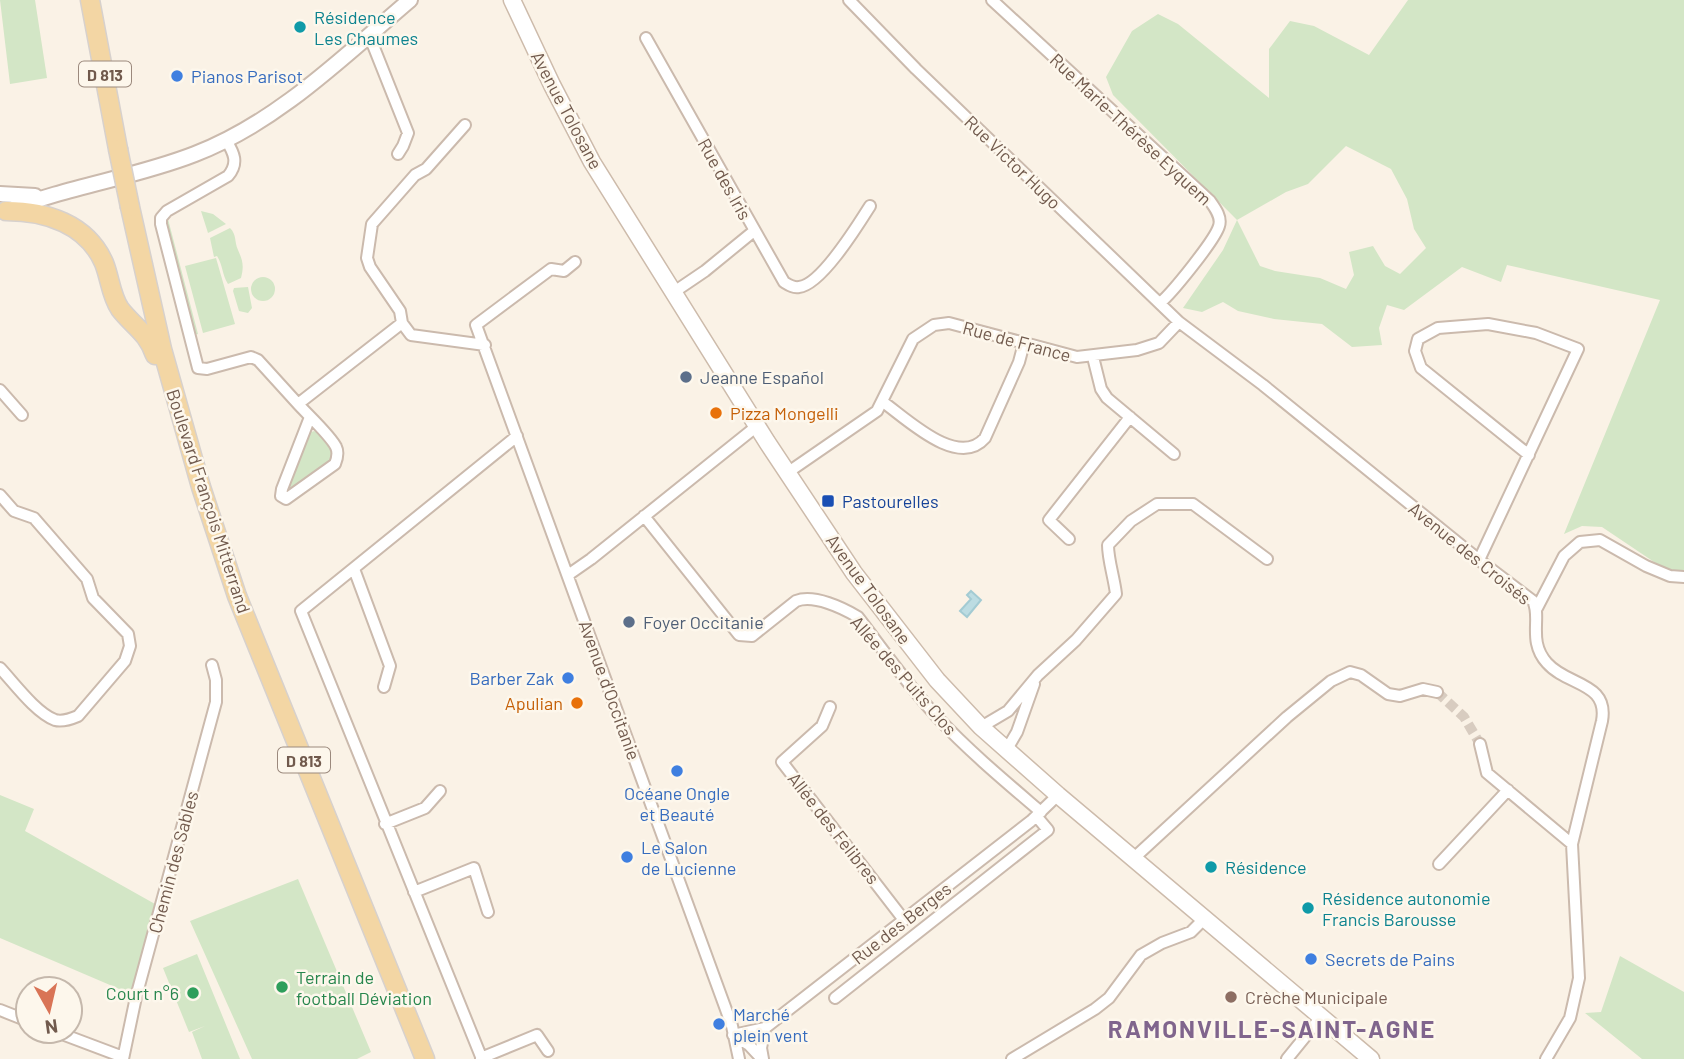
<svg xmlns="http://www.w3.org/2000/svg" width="1684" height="1059" font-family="Barlow,sans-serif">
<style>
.green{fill:#d3e6c6;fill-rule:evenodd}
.water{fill:#bcdce2;stroke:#a3cbd3;stroke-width:2}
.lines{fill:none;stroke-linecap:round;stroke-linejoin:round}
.minor-tunnel{stroke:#d8ccc0;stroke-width:10;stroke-dasharray:10 5;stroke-linecap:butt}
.minor-casing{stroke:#cbbaad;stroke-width:14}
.tertiary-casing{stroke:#cbbaad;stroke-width:18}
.secondary-casing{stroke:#cdbbab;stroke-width:19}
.primary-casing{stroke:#d7d1cd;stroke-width:21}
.minor{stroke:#fff;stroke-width:10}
.tertiary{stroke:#fff;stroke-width:14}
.secondary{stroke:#fff;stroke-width:16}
.primary{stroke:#f3d6a4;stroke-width:18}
.primary-bridge-casing{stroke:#d7d1cd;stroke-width:21;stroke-linecap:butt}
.primary-bridge{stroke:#f3d6a4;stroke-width:18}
.culture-dot{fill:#0f9aa8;stroke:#fdf7ec;stroke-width:2.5}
.shop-dot{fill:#3f7fe0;stroke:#fdf7ec;stroke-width:2.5}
.service-dot{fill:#5c6f8a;stroke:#fdf7ec;stroke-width:2.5}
.food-dot{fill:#e8710a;stroke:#fdf7ec;stroke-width:2.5}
.transit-dot{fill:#1a4fb4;stroke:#fdf7ec;stroke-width:2.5}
.leisure-dot{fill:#2e9e5b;stroke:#fdf7ec;stroke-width:2.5}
.education-dot{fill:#8d6e63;stroke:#fdf7ec;stroke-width:2.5}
.labels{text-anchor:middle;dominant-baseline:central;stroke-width:5;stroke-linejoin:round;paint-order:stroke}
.shield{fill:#fdf7ec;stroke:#9b897d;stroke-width:2}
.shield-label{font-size:16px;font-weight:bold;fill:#715a4d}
.culture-label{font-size:18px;fill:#0d838f;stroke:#fdf7ec;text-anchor:start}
.shop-label{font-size:18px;fill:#366cbe;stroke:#fdf7ec;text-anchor:start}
.street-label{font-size:18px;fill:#715a4d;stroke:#fdf7ec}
.service-label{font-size:18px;fill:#4e5e75;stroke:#fdf7ec;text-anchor:start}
.food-label{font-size:18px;fill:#c56008;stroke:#fdf7ec;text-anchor:start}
.transit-label{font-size:18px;fill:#164399;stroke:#fdf7ec;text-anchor:start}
.leisure-label{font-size:18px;fill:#27864d;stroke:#fdf7ec;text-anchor:start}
.education-label{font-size:18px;fill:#785e54;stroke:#fdf7ec;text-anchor:start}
.district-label{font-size:24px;font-weight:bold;letter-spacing:2px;fill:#80658d;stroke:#fdf7ec}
</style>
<rect width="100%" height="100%" fill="#faf2e6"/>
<path class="green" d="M0 0H35L47 78 10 84Z
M1408 0H1684V572L1666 570 1602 527 1582 526 1564 534 1660 300 1507 265 1501 282 1462 267 1404 310 1387 305 1379 328 1382 345 1352 347 1322 324 1274 319 1238 311 1223 302 1202 312 1183 308 1223 250 1237 220 1113 95 1106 77 1132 31 1158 14 1178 24 1269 98V49L1290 21 1314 26 1369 55ZM1346 146 1391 169 1407 199 1414 229 1426 248 1400 274 1385 266 1373 246 1349 252 1354 275 1346 289 1320 278 1275 271 1260 266 1237 220 1286 192 1308 184Z
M201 211 213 214 226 224 208 233Z
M165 219H168L198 334 194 335Z
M230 228C237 235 234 241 238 250 243 261 244 266 241 278L228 284C222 275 223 265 217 256L214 257 210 238Z
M216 258 235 324 203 333 185 266Z
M251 289a12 12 0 1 1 24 0a12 12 0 1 1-24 0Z
M248 287 252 308 248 313 239 311 233 291 234 288Z
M314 431 318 433 334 454 331 460 289 492 287 487 309 433Z
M0 795 34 809 25 831 155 904 131 994 0 938Z
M298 879 371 1052 357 1059H252L190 921Z
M197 954 240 1059H202L192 1032 205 1026 189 1032 163 968Z
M1620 956 1684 992V1059H1642L1585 1013 1601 1012Z"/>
<path class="water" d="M971 591 981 600 967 617 960 611 971 599 967 595Z"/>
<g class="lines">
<path class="minor-tunnel" d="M1437 692 1464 717 1480 744"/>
<defs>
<path id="minor" d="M849 0 916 69 1179 322 1263 385 1479 560 1533 601C1542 617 1527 641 1547 663 1567 686 1609 682 1602 721L1572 844 1579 978 1570 1018 1546 1059
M992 0 1210 201C1215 208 1222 217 1219 226 1215 240 1172 293 1160 303
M369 35 408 133 403 146 398 154
M646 38 784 282C789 285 793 288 799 287 821 285 858 225 870 206
M465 125 426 169 415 175 372 224 367 258 370 267 400 311 402 323 411 335 485 345
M226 140C234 153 239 163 228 176L167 211 161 218V224L198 368 207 369 251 357 258 360 298 404 402 323
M575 262 564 271 551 269 476 325 732 1026 739 1059
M674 292 705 271 754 231
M1093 357 1101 389 1107 398 1174 454
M0 390 22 415
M883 402C907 419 958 469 985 438L1019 362 1024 343
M298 404C307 414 331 436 336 447 339 453 337 459 335 464L286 499 281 496 282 489 310 417
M787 473 877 411 913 339 934 325 949 323 1077 357 1137 350 1159 343 1179 322
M0 495 14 511 34 518 87 579 93 598 128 634 130 646 125 661 78 716C71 719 62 722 55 720 36 713 14 683 0 668
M644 516 739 635 752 636 796 601C814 594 843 608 858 617 884 651 909 687 938 718 970 752 1006 782 1041 812
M1069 539 1049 520 1130 417
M1479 560 1578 349 1536 333 1488 324 1438 328 1418 339 1415 351 1421 368 1529 455
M354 569 390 666 384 687
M568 575 591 559 757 426
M1537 608 1564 556 1580 542 1600 540 1646 566 1670 576 1684 577
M830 707 822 726 782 762 904 920
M981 727 1008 711 1038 675 1076 640 1116 594C1114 577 1108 560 1108 545L1131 521 1157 504H1193L1267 559
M1480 744 1487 773 1572 844
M1007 749 1017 732 1034 684
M385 824 425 808 440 791
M1134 858 1287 717 1331 681 1350 672 1361 675 1388 694 1400 696 1423 689 1437 692
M1439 864 1508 790
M414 892 474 868 488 912
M835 998 1048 830 1037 817
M0 1010 28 1021
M54 1031 123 1057
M733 1035 765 1028 1031 821 1058 795
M733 1035 749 1045 762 1059
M481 1058 537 1035 548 1051
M123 1059 136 997 216 702V680L212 665
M482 1059 301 611 517 436
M763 1059 761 1048 765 1028
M1012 1059 1095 1009 1109 998 1141 955 1162 943 1191 932 1204 919
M1287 1059 1321 1017"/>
<path id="tertiary" d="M0 194 35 196
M7 211C68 186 134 178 195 154 278 122 344 56 410 0"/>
<path id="secondary" d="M512 0 552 85 592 162 767 442 854 573 937 680 981 727 1058 795 1371 1059"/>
<path id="primary" d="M90 0 118 149
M130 207 162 349 201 487 237 596 425 1059
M6 211C46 211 87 224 104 263 110 278 111 296 120 309 134 327 147 332 155 355"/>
</defs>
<use href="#minor" class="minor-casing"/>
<use href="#tertiary" class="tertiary-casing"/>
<use href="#secondary" class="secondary-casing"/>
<use href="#primary" class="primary-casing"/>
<use href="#minor" class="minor"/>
<use href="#tertiary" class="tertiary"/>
<use href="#secondary" class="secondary"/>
<use href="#primary" class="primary"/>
<defs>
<path id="primary-bridge" d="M118 149 130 207"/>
</defs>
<use href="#primary-bridge" class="primary-bridge-casing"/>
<use href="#primary-bridge" class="primary-bridge"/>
</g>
<g class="culture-dot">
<circle cx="300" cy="27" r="7"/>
<circle cx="1211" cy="867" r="7"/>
<circle cx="1308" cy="908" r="7"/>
</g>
<g class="shop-dot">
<circle cx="177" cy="76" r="7"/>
<circle cx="568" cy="678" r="7"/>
<circle cx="677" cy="771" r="7"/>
<circle cx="627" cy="857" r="7"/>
<circle cx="1311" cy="959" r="7"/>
<circle cx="719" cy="1024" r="7"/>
</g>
<g class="service-dot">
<circle cx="686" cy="377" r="7"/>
<circle cx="629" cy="622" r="7"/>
</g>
<g class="food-dot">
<circle cx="716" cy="413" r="7"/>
<circle cx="577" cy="703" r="7"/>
</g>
<rect class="transit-dot" x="821" y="494" width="14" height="14" rx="3.5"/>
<g class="leisure-dot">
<circle cx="282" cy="987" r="7"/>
<circle cx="193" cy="993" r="7"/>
</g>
<circle class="education-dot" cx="1231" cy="997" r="7"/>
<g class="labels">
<g class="shield">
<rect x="79" y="61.5" width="52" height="25" rx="5"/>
<rect x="278" y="747.5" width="52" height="25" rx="5"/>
</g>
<g class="shield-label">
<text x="105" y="74">D 813</text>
<text x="304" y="760">D 813</text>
</g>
<g class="culture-label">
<text x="314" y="17">Résidence<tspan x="314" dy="21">Les Chaumes</tspan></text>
<text x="1225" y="867">Résidence</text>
<text x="1322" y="898">Résidence autonomie<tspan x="1322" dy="21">Francis Barousse</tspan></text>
</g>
<g class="shop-label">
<text x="191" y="76">Pianos Parisot</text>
<text x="554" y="678" text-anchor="end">Barber Zak</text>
<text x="677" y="793" text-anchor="middle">Océane Ongle<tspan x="677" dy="21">et Beauté</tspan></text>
<text x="641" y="847">Le Salon<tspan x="641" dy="21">de Lucienne</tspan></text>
<text x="1325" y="959">Secrets de Pains</text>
<text x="733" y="1014">Marché<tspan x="733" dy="21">plein vent</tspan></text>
</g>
<g class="street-label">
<text transform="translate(567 110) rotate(62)">Avenue Tolosane</text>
<text transform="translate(1131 129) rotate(43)">Rue Marie-Thérèse Eyquem</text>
<text transform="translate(1013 162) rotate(44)">Rue Victor Hugo</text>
<text transform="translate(725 179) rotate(61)">Rue des Iris</text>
<text transform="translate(1017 341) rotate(15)">Rue de France</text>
<text transform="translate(209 501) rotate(72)">Boulevard François Mitterrand</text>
<text transform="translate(1470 553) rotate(39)">Avenue des Croisés</text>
<text transform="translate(869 589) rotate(54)">Avenue Tolosane</text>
<text transform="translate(904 675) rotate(49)">Allée des Puits Clos</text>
<text transform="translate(610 690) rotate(70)">Avenue d'Occitanie</text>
<text transform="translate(834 828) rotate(52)">Allée des Felibres</text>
<text transform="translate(173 862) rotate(-75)">Chemin des Sables</text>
<text transform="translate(901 923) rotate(-38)">Rue des Berges</text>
</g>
<g class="service-label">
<text x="700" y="377">Jeanne Español</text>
<text x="643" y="622">Foyer Occitanie</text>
</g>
<g class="food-label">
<text x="730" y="413">Pizza Mongelli</text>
<text x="563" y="703" text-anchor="end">Apulian</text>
</g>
<g class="transit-label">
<text x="842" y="501">Pastourelles</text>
</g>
<g class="leisure-label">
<text x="296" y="977">Terrain de<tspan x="296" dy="21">football Déviation</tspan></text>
<text x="179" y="993" text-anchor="end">Court n°6</text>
</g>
<g class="education-label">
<text x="1245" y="997">Crèche Municipale</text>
</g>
<g class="district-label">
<text x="1272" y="1028">RAMONVILLE-SAINT-AGNE</text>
</g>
</g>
<g transform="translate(49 1010) rotate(172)"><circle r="33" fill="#fdf7ec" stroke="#c5b8ac" stroke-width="2"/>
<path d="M0-5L12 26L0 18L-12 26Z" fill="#d97456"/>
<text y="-10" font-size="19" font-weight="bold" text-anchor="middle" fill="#715a4d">N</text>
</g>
</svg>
